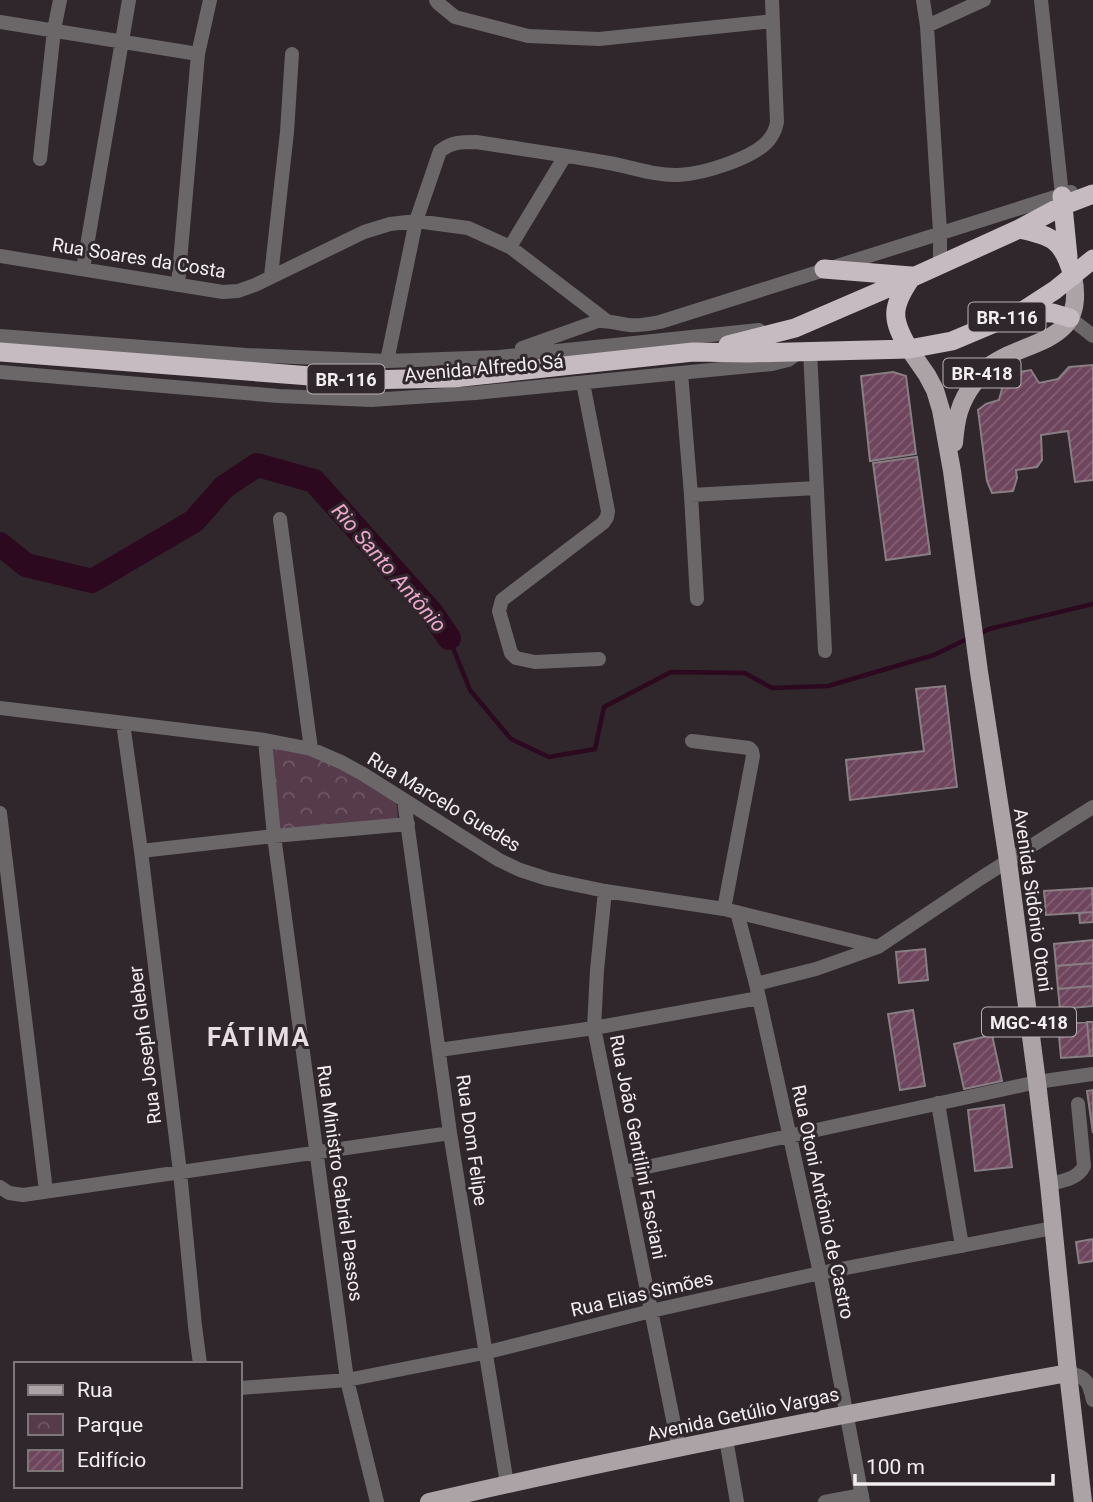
<svg xmlns="http://www.w3.org/2000/svg" width="1093" height="1502" font-family="Roboto,sans-serif">
<style>
.park{fill:url(#park-crowns)}
.lines{fill:none;stroke-linecap:round;stroke-linejoin:round}
.stream{stroke:#2c091f;stroke-width:4.5}
.river{stroke:#2c091f;stroke-width:24}
.building{fill:url(#building-hatch);stroke:#887e83;stroke-width:2}
.minor{stroke:#6b6769;stroke-width:14}
.major{stroke:#aca3a7;stroke-width:18}
.highway{stroke:#c6bbc0;stroke-width:19}
.labels{text-anchor:middle;dominant-baseline:central;stroke-width:6;stroke-linejoin:round;paint-order:stroke}
.shield{fill:#30272c;stroke:#b8b2b5;stroke-width:2}
.shield-label{font-size:18px;font-weight:bold;fill:#f3eef0}
.street-label{font-size:19px;fill:#f3eef0;stroke:#30272c}
.water-label{font-size:21px;font-style:italic;fill:#eda7ce;stroke:#30272c}
.district-label{font-size:26px;font-weight:bold;letter-spacing:2px;fill:#e8dde3;stroke:#30272c}
</style>
<defs>
<pattern id="park-crowns" width="20" height="18" patternUnits="userSpaceOnUse" patternTransform="scale(1.75)"><rect width="20" height="18" fill="#563c4a"/><path d="M2 6a3 3 0 1 1 6 0M12 15a3 3 0 1 1 6 0" fill="none" stroke="#6f5864"/></pattern>
<pattern id="building-hatch" width="6" height="6" patternUnits="userSpaceOnUse" patternTransform="scale(1.75)"><rect width="6" height="6" fill="#6e455c"/><path d="M-1 1l2-2M0 6l6-6M5 7l2-2" fill="none" stroke="#836074"/></pattern>
</defs>
<rect width="100%" height="100%" fill="#30272c"/>
<path class="park" d="M267 746 313 753 396 798 398 819 276 832Z"/>
<g class="lines">
<path class="stream" d="M977 635 989 629 1093 604
M449 638 470 690 511 739 549 757 595 749 604 707 671 672 745 673 772 688 828 686 934 655 969 638"/>
<path class="river" d="M0 544 26 565 92 581 194 521 224 487 257 465 314 481 432 613 449 638"/>
</g>
<path class="building" d="M1093 365V480L1075 482 1068 431 1041 435 1042 460 1037 467 1016 470 1017 478 1013 491 992 493 987 481 978 410 986 404 999 400 1006 374 1031 370 1039 383 1058 379 1069 367Z
M893 372 906 376 916 454 870 461 861 376Z
M917 457 930 554 886 560 873 463Z
M945 686 957 787 850 800 846 760 924 751 916 689Z
M1092 888 1093 912 1046 915 1044 891Z
M1093 912V922L1080 923 1079 913Z
M1093 940V963L1056 966 1054 944Z
M925 949 928 980 899 983 896 952Z
M1093 963V986L1058 989 1056 966Z
M1093 986V1006L1060 1009 1058 989Z
M913 1010 925 1086 900 1090 888 1014Z
M1087 1022H1093V1056H1090Z
M1087 1022 1090 1056 1061 1058 1058 1025Z
M992 1035 1002 1081 964 1089 954 1044Z
M1093 1090V1133L1087 1091Z
M1004 1105 1012 1167 975 1171 968 1110Z
M1093 1239V1261L1079 1263 1076 1242Z"/>
<g class="lines">
<path class="minor" d="M436 0 438 3 455 17 528 36 599 39 773 21
M923 0 927 26 940 232V264
M1041 0 1062 195
M0 22 198 54
M927 26 984 0
M40 159 54 30 60 0
M510 247 565 156
M0 256 223 292 238 291 255 285 364 232 390 224 416 221 468 228 510 247 607 321
M83 269 129 0
M271 276 287 132 292 54
M178 285 198 54 210 0
M1070 318 1093 336
M0 336 246 355 387 361 499 357 759 330
M522 348 598 321C609 320 618 324 629 325 640 326 650 324 660 322L1071 192
M810 351 825 651
M387 361 416 221 440 151C452 142 460 142 476 142 520 149 565 155 609 163 632 167 655 176 678 175 702 174 758 158 771 137 774 133 776 127 777 122L772 0
M0 372 279 396 371 400 475 393 772 364 788 360 795 355
M681 373 691 495 697 599
M583 383 608 511 607 517 603 523 502 600 499 611 511 653 516 658 535 662 599 659
M691 495 816 488
M280 519 311 749
M0 708 265 740 311 749 341 762 363 774 499 860 520 870 548 879 605 891 724 909 878 947 981 878 1093 807
M123 723 141 851 180 1172 195 1326 200 1364
M265 740 274 836 347 1380 377 1502
M692 741 749 748 752 751 753 756 724 909
M404 800 450 1133 507 1484
M0 813 46 1191
M141 851 274 836 408 824
M605 891 597 970 594 1028 679 1449
M737 912 756 984 820 1273 863 1502
M756 984 816 969 878 947
M439 1050 594 1028 759 998
M938 1103 962 1246
M624 1172 1037 1082 1093 1074
M1049 1184C1062 1181 1078 1179 1084 1166L1078 1104
M0 1187 9 1193 23 1195 450 1133
M1068 1373C1087 1376 1089 1383 1093 1400
M240 1388 347 1380 484 1353 651 1311 820 1273 1053 1228
M726 1439 737 1502
M825 1502 862 1495"/>
<path class="major" d="M909 349 927 375 935 390 941 410 952 471 979 672 1008 861 1037 1082 1049 1184 1068 1373 1083 1502
M954 443C956 419 959 403 974 383 977 379 980 374 984 370 1023 337 1088 348 1073 276
M429 1502C640 1453 854 1412 1068 1373"/>
<path class="highway" d="M1062 196 1068 257
M1019 229C1053 236 1063 240 1073 276
M824 269 911 276
M1021 312 1053 313 1070 318
M728 345 795 328 911 278 1019 229 1064 205 1093 194
M909 349C891 319 891 307 911 278
M0 352 362 380 453 378 693 352 748 353 909 349 952 341 1021 312 1055 290 1093 259"/>
</g>
<g class="labels">
<g class="shield">
<rect x="968.5" y="302.5" width="77" height="29" rx="5"/>
<rect x="943.5" y="358.5" width="77" height="29" rx="5"/>
<rect x="307.5" y="364.5" width="77" height="29" rx="5"/>
<rect x="982" y="1007.5" width="94" height="29" rx="5"/>
</g>
<g class="shield-label">
<text x="1007" y="317">BR-116</text>
<text x="982" y="373">BR-418</text>
<text x="346" y="379">BR-116</text>
<text x="1029" y="1022">MGC-418</text>
</g>
<g class="street-label">
<text transform="translate(139 258) rotate(9)">Rua Soares da Costa</text>
<text transform="translate(484 368) rotate(-5)">Avenida Alfredo Sá</text>
<text transform="translate(444 802) rotate(31)">Rua Marcelo Guedes</text>
<text transform="translate(1033 900) rotate(82)">Avenida Sidônio Otoni</text>
<text transform="translate(145 1045) rotate(-97)">Rua Joseph Gleber</text>
<text transform="translate(472 1140) rotate(82)">Rua Dom Felipe</text>
<text transform="translate(638 1147) rotate(79)">Rua João Gentilini Fasciani</text>
<text transform="translate(340 1183) rotate(82)">Rua Ministro Gabriel Passos</text>
<text transform="translate(823 1202) rotate(78)">Rua Otoni Antônio de Castro</text>
<text transform="translate(642 1294) rotate(-13)">Rua Elias Simões</text>
<text transform="translate(743 1414) rotate(-12)">Avenida Getúlio Vargas</text>
</g>
<g class="water-label">
<text transform="translate(389 568) rotate(49)">Rio Santo Antônio</text>
</g>
<g class="district-label">
<text x="259" y="1037">FÁTIMA</text>
</g>
</g>
<rect x="14" y="1362" width="228" height="126" fill="#30272c" stroke="#7e777a" stroke-width="2"/>
<rect x="28" y="1385" width="35" height="10" fill="#aca3a7" stroke="#7e777a" stroke-width="2"/>
<text x="77" y="1397" font-size="21" fill="#f3eef0">Rua</text>
<rect x="28" y="1414" width="35" height="21" fill="url(#park-crowns)" stroke="#7e777a" stroke-width="2"/>
<text x="77" y="1432" font-size="21" fill="#f3eef0">Parque</text>
<rect x="28" y="1450" width="35" height="21" fill="url(#building-hatch)" stroke="#7e777a" stroke-width="2"/>
<text x="77" y="1467" font-size="21" fill="#f3eef0">Edifício</text>
<path d="M855 1474v10h198v-10" fill="none" stroke="#f3eef0" stroke-width="3.5"/>
<text x="866" y="1474" font-size="21" fill="#f3eef0" stroke="#30272c" stroke-width="5" paint-order="stroke">100 m</text>
</svg>
